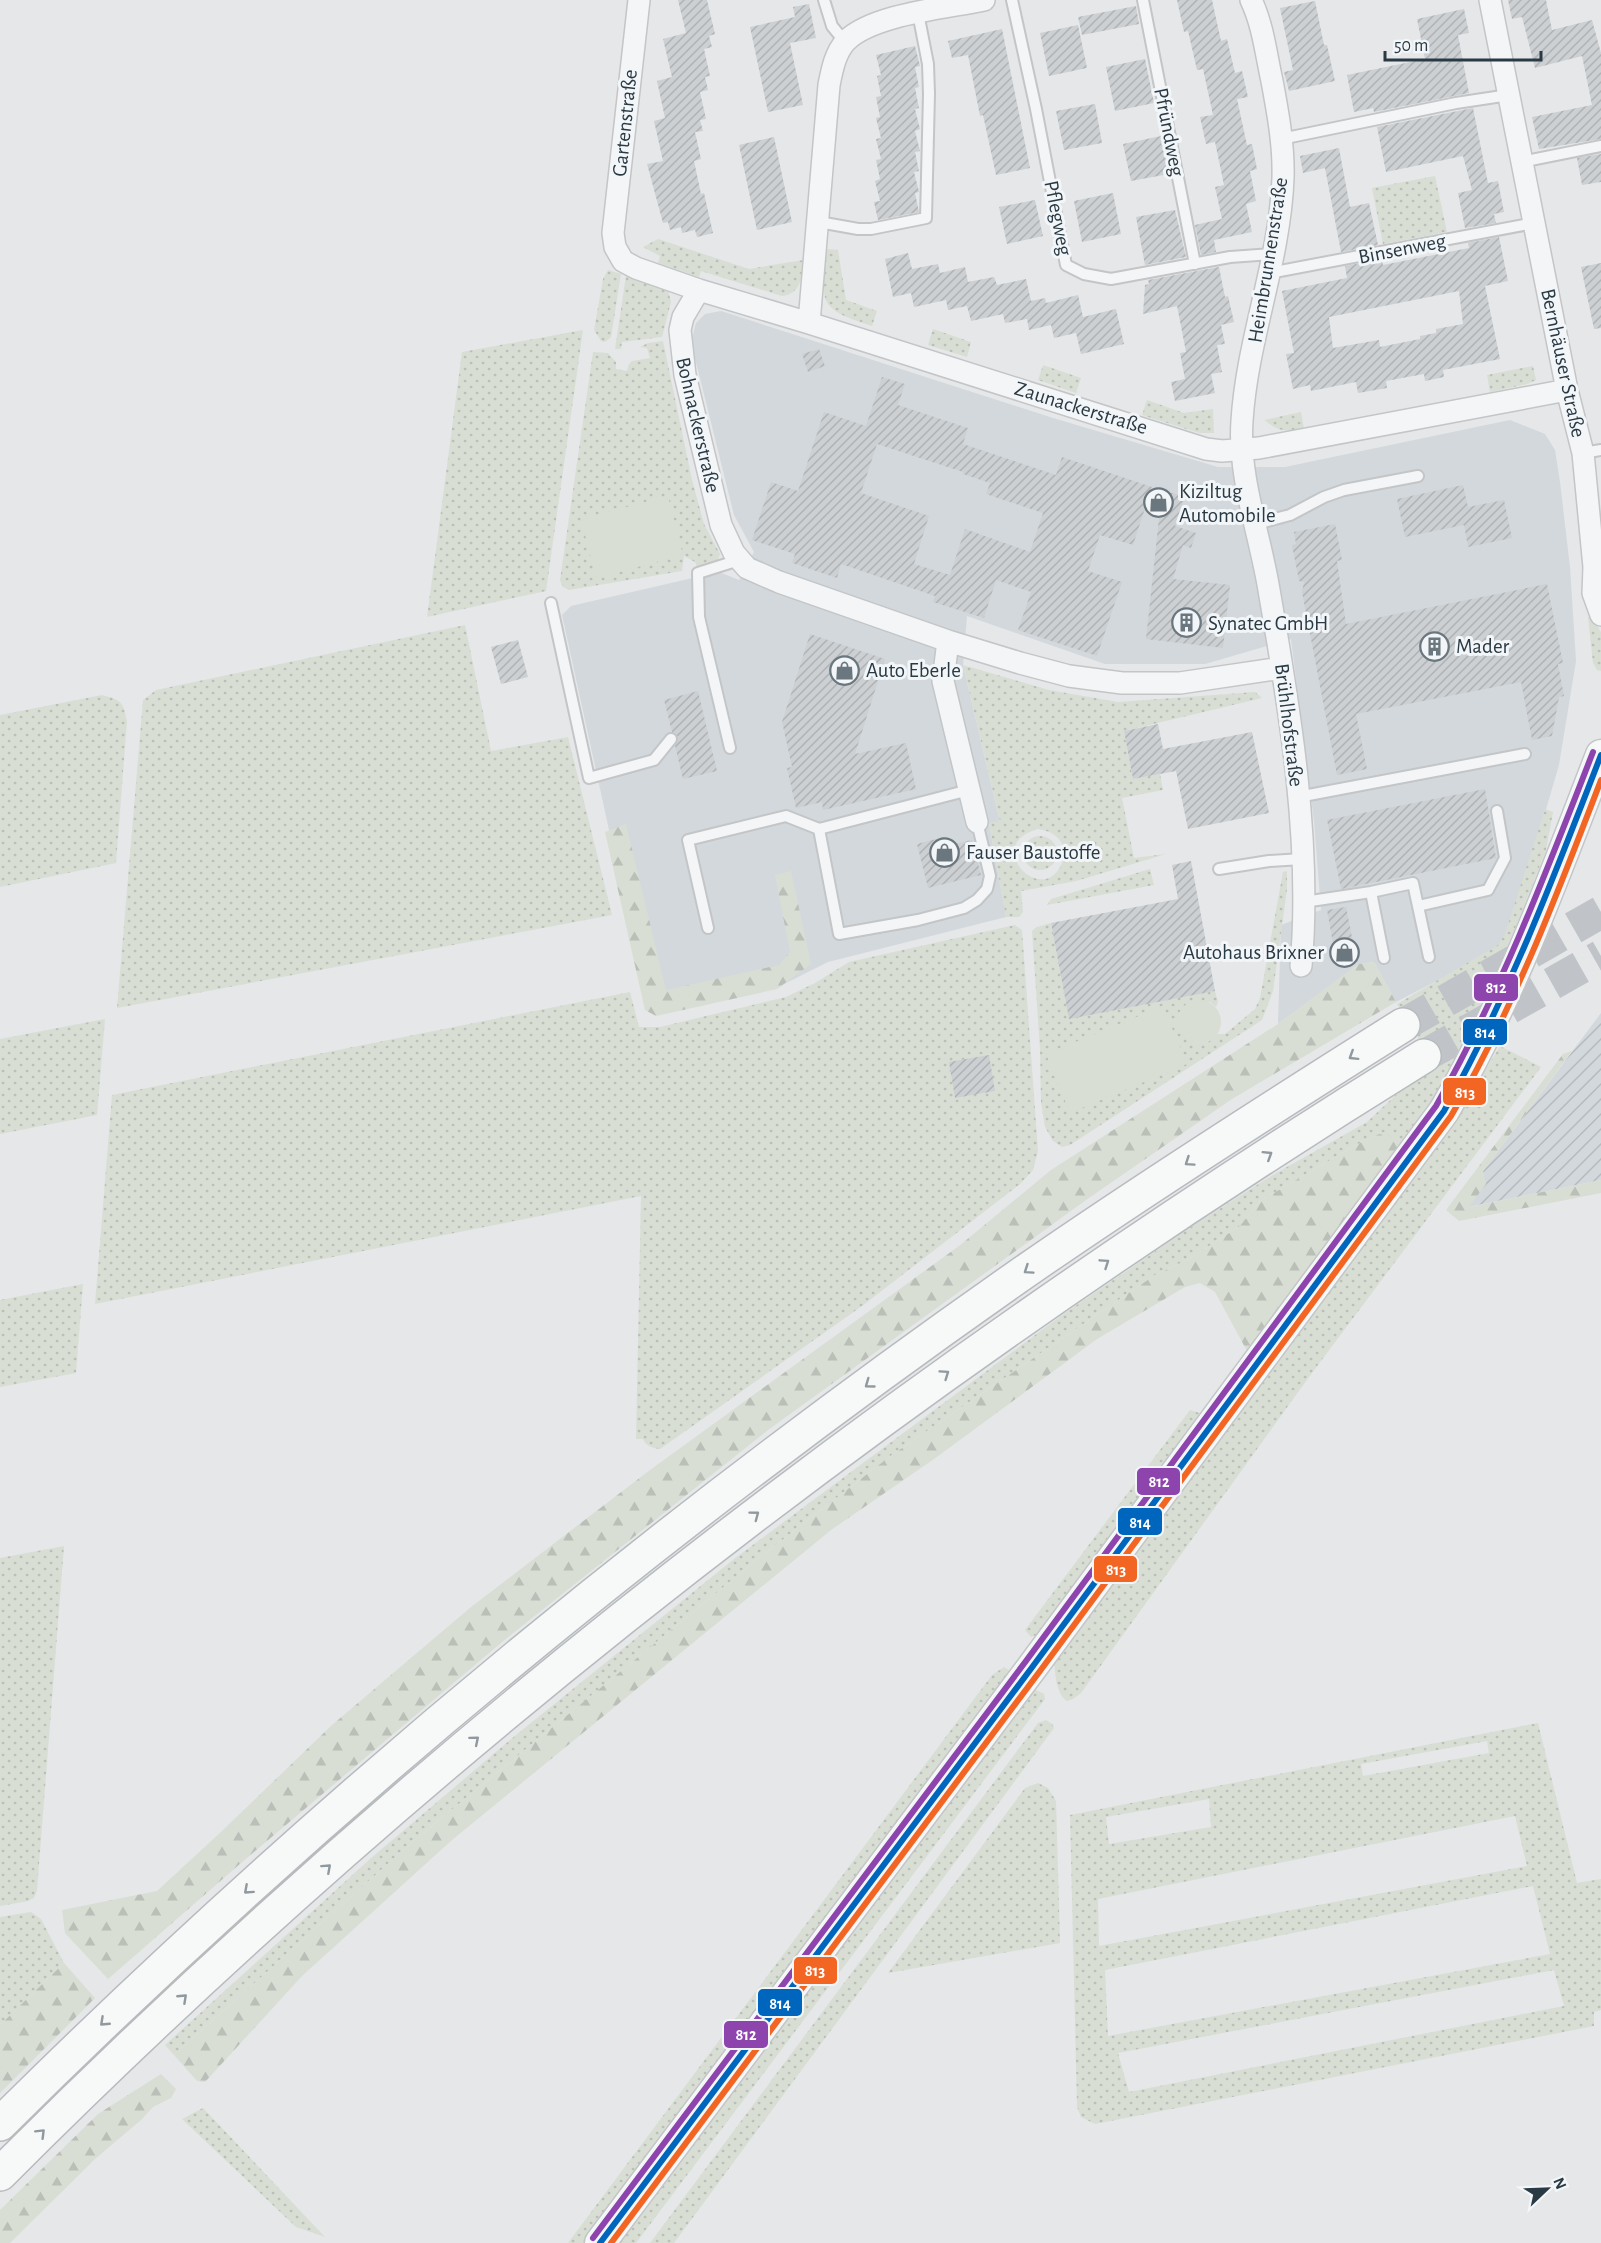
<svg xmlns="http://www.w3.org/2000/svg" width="1601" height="2243" font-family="'Alegreya Sans',sans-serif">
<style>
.built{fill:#d3d8dc}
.industrial{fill:url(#industrial-furrows)}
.green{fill:url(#green-dots);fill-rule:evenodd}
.forest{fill:url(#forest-firs)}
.pitch{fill:#d8ded4}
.building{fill:url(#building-hatch);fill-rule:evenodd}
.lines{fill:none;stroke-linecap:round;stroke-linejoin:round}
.highway-tunnel{stroke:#c0c4c8;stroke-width:33;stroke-dasharray:33 16;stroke-linecap:butt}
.lane-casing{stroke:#c3c5c7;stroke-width:14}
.street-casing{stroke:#c3c5c7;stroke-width:24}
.secondary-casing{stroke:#c3c5c7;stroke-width:33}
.highway-casing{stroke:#b7bbbe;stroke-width:36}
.lane{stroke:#f4f5f6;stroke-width:10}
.street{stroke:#f4f5f6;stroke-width:21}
.secondary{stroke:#f7f8f8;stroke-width:30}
.highway{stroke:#f7f8f8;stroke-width:33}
.bus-1-casing{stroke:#f3f6f8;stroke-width:10}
.bus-2-casing{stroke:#f3f6f8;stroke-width:10}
.bus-3-casing{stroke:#f3f6f8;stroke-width:10}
.bus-1{stroke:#0065bd;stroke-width:6}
.bus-2{stroke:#f26522;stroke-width:6}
.bus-3{stroke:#8e44ad;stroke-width:6}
.oneway{stroke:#90999e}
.labels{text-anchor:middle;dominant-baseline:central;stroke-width:6;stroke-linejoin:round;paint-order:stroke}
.street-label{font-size:21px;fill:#2a3a44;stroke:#f3f6f8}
.poi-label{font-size:21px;fill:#2a3a44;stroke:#f3f6f8;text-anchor:start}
.line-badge{stroke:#f3f6f8;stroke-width:2}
.badge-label{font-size:16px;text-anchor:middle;font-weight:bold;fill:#fff}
</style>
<defs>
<pattern id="industrial-furrows" width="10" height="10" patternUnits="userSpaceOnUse" patternTransform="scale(1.5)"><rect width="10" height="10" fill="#d3d8dc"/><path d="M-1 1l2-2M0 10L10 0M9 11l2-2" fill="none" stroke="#b5babe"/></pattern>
<pattern id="green-dots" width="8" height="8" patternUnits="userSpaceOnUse" patternTransform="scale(1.5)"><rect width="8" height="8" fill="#d8ded4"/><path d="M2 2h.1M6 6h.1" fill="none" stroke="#babfb7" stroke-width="1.8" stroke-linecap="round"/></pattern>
<pattern id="forest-firs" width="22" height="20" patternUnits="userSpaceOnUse" patternTransform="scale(1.5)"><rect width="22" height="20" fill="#d8ded4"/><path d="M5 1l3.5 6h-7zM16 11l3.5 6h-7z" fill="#babfb7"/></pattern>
<pattern id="building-hatch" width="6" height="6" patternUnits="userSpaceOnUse" patternTransform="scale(1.5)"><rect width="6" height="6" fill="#cdd0d2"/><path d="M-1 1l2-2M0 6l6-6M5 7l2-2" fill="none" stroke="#b0b3b6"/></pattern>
</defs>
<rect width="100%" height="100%" fill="#e5e7e9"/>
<path class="built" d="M721 311 1053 418 1218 467H1285L1510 420 1545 434 1555 450 1560 482 1570 567 1576 661 1559 765 1506 945 1396 1002 1374 962 1359 964 1278 1024 1281 925 1321 910 1314 821 1291 639 1205 664H1105L967 616 963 665 1000 822 989 823 1006 917 828 962 776 988 648 1008 562 615 571 606 719 572 739 580 754 552 734 515 691 342 696 323 705 314Z"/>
<path class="industrial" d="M1601 1013V1180L1468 1207 1485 1184 1483 1171Z"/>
<path class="green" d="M1435 176 1447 232 1383 244 1372 188Z
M658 239 749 269 803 260C803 276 801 294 782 296L701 271 699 277 658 263 660 256 643 247Z
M827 249 838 250 846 300 877 311 872 326C817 308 821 304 827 249Z
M627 269 668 290 671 302 662 337 622 342 621 349H615Z
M608 270 621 274 611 337 605 342 601 341 594 330 603 279Z
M933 329 971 342 967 357 928 345Z
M583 330 546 591 427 617 462 352Z
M663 341 692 480 704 524 720 554 717 562 698 569 695 562 684 556 682 571 569 590 563 587 560 580 593 352 608 353 616 362V369L627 371 629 364 632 361 650 358 647 348 640 347 648 343Z
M1043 365 1081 378 1076 393 1038 380Z
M1533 366 1536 380 1527 384 1490 392 1487 375Z
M1147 400 1184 413 1213 409 1214 433H1199L1142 415Z
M1301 412 1304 429C1285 432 1280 432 1264 420Z
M1588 617H1591L1601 632V671L1597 670 1593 663Z
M465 625 491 751 568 737 612 915 117 1008 143 700 156 690Z
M963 665 1049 690 1118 702 1255 692 1262 698 1124 731 1133 779 1160 774 1163 790 1122 798 1134 858 1166 854 1076 881 1021 891 1023 912 1019 917H1006L989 823 1000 821ZM1038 829C1055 831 1070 844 1062 863 1044 909 980 845 1038 829Z
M102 695C121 700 123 701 127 721L116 863 0 887V715Z
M1545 809 1553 812 1546 850 1516 926 1458 1058 1439 1091 1369 1194 1379 1134 1356 1145 1260 1201 1240 1226 1189 1259 1155 1275 889 1457 754 1562 410 1844 174 2055 165 2045 370 1859 516 1735 734 1559 1062 1315 1188 1229 1271 1176 1367 1122 1400 1091 1437 1069 1397 1004 1498 945 1505 934Z
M1023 853a17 17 0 1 1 34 0a17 17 0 1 1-34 0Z
M1150 869 1154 885 1047 905 1051 899Z
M1287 871V889L1273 991 1262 1020 1070 1145 1062 1147 1053 1141 1045 1127 1041 1103 1040 1049 1032 931 1037 927 1051 923 1069 1018 1215 991 1218 1002 1216 1007 1210 1002 1177 1020C1179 1043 1202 1051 1218 1034H1225L1255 1009 1260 998 1283 872Z
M1015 925 1022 930 1038 1151 1033 1170 1020 1184 862 1306 660 1449C652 1448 646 1446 643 1439H636L641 1196 95 1304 112 1095 630 992 639 1027H660L786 997 815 983 849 962Z
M105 1019 97 1115 0 1134V1039Z
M1500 1046 1541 1067 1309 1377 1081 1693 1073 1699 1067 1701C1055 1693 1055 1671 1054 1658L1376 1229 1466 1102Z
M83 1284 76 1373 0 1387V1300Z
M1190 1410 1203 1414 1041 1633 1031 1637 1025 1630Z
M64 1546 37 1890 34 1898 28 1901 0 1906V1558Z
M1004 1667 1009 1670 1008 1679 586 2243H568L992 1675Z
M1032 1688 1044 1694 1045 1699 636 2243H617Z
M1046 1720 1052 1724 1054 1728 674 2243H650L1038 1723Z
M1538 1723 1577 1883 1601 1879V2010L1594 2012V2026L1095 2124 1081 2117 1077 2107 1070 1815ZM1487 1741 1489 1753 1363 1776 1361 1764ZM1209 1799 1211 1827 1109 1844 1106 1817ZM1515 1816 1527 1866 1099 1946 1098 1899ZM1533 1886 1550 1954 1108 2036 1105 1970ZM1554 1970 1564 2006 1129 2092 1118 2053Z
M1038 1783 1048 1788 1056 1801 1060 1943 888 1973 1025 1788Z
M31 1912 41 1919 64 1963 0 2025V1917Z
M203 2108 325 2237 296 2227 182 2119Z"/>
<path class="forest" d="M626 824 666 990 779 965 790 952 775 875 791 871 811 964 777 989 656 1016 645 1010 605 832Z
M1374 962 1396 1002 1232 1099 1086 1200 768 1430 502 1642 241 1863 108 1979 65 1933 62 1910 157 1891 223 1830 332 1725 471 1607 650 1470 959 1246 1051 1170 1278 1024 1358 964Z
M1572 1051 1483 1171 1486 1184 1469 1207 1601 1180V1193L1459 1221 1446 1210 1563 1054Z
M1379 1134 1394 1137 1400 1144 1369 1194 1247 1351 1215 1292 1200 1283 1185 1287 1097 1339 934 1459 831 1530 452 1840 302 1976 205 2082 197 2081 174 2055 410 1844 754 1562 889 1457 1155 1275 1189 1259 1240 1226 1260 1201 1356 1145Z
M64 1963 95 1998 0 2093V2025Z
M161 2074 176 2089 171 2098 153 2107 141 2120 95 2159 10 2243H0V2210L98 2114Z"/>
<path class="pitch" d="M668 496 683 555 596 578 581 519Z
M1177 1022a22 22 0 1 1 44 0a22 22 0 1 1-44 0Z
M1163 1006 1187 1064 1070 1113 1046 1054Z"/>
<path class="building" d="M678 0H707L715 34 709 36 712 47 704 49 710 76 705 77 708 90 700 92 706 119 700 120 703 131 695 132 701 159 694 161 701 194 704 193 713 233 697 237 695 230 682 233 681 227 670 230 668 222 663 223 647 164 663 161 654 121 665 118 657 81 672 77 663 39 686 33Z
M1177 0H1212L1221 41 1227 39 1235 73 1242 71 1248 97 1237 99 1247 145 1252 144 1257 169 1250 171 1256 201 1246 204 1252 232 1214 240 1216 252 1201 255 1195 225 1222 219 1215 187 1224 185 1215 142 1206 144 1200 117 1213 115 1203 69 1197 70 1188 31 1184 32Z
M1508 0H1546L1552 30 1592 20 1601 53V139L1539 149 1532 117 1592 105 1582 56 1535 68 1522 17 1512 19Z
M1315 1 1324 45H1327L1335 81 1289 91 1284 72 1293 70 1280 8Z
M809 4 816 38 790 43 803 105 768 112 750 27 795 17 793 7Z
M1136 6 1139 24 1082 35 1078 17Z
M1464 9 1469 33 1458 35 1469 93 1374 112 1373 108 1354 112 1347 75 1425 59 1417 19Z
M1078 25 1087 68 1049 76 1040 33Z
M1002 29 1030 168 996 175 983 115 980 116 968 55 952 58 948 41Z
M915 46 920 66 915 67 919 87 915 88 919 108 915 109 920 129 915 131 920 151 915 152 919 171 914 172 919 192 915 193 919 212 878 220 874 202 880 201 875 181 880 179 876 160 881 159 876 139 881 138 876 118 880 117 876 97 881 96 877 76 881 75 876 55Z
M1145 59 1154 103 1115 111 1106 67Z
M1095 104 1102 143 1064 150 1056 111Z
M1473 108 1488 183 1498 181 1504 212 1494 214 1496 223 1465 228 1458 193 1472 190 1463 156 1386 172 1377 127Z
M1161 136 1169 174 1131 181 1123 144Z
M774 137 792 222 757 230 739 145Z
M1339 148 1350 207 1369 203 1378 245 1341 252 1325 168 1303 173 1300 156Z
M1601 154V182L1582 185 1577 158Z
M1113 193 1121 234 1082 242 1074 201Z
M1035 200 1043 236 1007 244 999 207Z
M1175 210 1186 257 1145 265 1136 217Z
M1499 237 1508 281 1485 286 1500 359 1443 370 1444 377 1425 381 1424 374 1386 381 1387 388 1358 393 1356 382 1311 391 1310 385 1293 389 1286 354 1294 353 1282 291 1347 278 1345 266 1382 259 1383 265 1469 248 1468 243ZM1459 291 1463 324 1436 329V333L1420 336V339L1380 347 1379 340 1333 348 1329 317Z
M908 253 912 269 938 264 940 273 965 267 968 282 994 277 997 285 1026 279 1031 301 1045 298 1046 303 1078 295 1083 317 1116 309 1124 344 1081 354 1076 333 1054 338 1051 325 1029 330 1027 319 1005 323 1003 314 971 321 967 306 948 310 946 300 914 307 911 293 893 297 885 259Z
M1601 263V328L1594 329 1581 267Z
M1219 267 1225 297 1228 296 1234 322 1221 325 1225 344 1217 345 1222 372 1211 374 1215 393 1175 401 1171 382 1185 379 1180 353 1186 352 1177 306 1143 314 1145 285 1149 284 1148 280Z
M819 349 825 366 808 372 802 354Z
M882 377 905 384 898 405 968 428 963 444 1056 475 1062 457 1152 487 1133 545 1100 535 1088 571 1122 582 1097 656 1018 630 1031 592 996 580 984 618 933 602 935 596 841 564 837 578 792 563 795 554 752 540 771 482 798 491 824 412 866 426ZM877 444 963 472V474L990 483 986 494 1043 513 1030 552 965 529 950 575 914 564 929 516 861 493Z
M1463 485 1468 507 1504 500 1512 538 1468 547 1464 525 1405 537 1397 499Z
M1162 490 1185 497 1175 526 1196 533 1191 548 1183 545 1173 579 1230 585 1223 648 1146 639Z
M1335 524 1342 560 1337 561 1346 624 1547 584 1563 663 1558 664 1564 696 1559 697 1552 736 1532 740 1521 682 1356 714 1367 769 1337 775 1302 592 1304 582 1299 581 1292 545 1296 544 1294 532Z
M810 634 885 659 855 754 906 743 916 789 823 810 822 802 796 808 787 768 792 767 782 722Z
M518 640 528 677 501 684 491 647Z
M698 691 717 771 683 779 675 746 678 737 672 732 664 700Z
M1158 724 1163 749 1252 732 1269 813 1188 829 1176 771 1133 779 1124 731Z
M1485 789 1496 858 1341 889 1327 820Z
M944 837 946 846 972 840 981 875 928 888 917 844Z
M1191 861 1215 991 1069 1019 1051 923 1178 899 1172 865Z
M1346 907 1357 962 1337 966 1327 910Z
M989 1055 995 1091 955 1098 949 1062Z"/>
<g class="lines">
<path class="highway-tunnel" d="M1403 1025 1601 912
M1424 1056 1601 956"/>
<defs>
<path id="lane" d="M824 0 832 26 845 42
M1012 0 1036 109 1066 265 1084 274 1111 279 1230 257 1273 254
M1143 0 1195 264
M1281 139 1456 103 1509 95
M1521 162 1601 146
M819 222 858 229H871L926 218 929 94 928 64 918 13
M1269 273 1534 223
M1583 453 1601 450
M1256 524 1290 515 1324 497 1344 490 1418 476
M551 603 589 778 654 760 671 739
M730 748 699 617 698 573 739 560
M969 790 819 829 839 934 918 920 964 908 977 900 987 889 990 876 977 822
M1298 797 1525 754
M1219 869 1269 861 1302 859
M1371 892 1384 958
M1304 902 1371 892 1413 883 1429 957
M1418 906 1488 890 1505 858 1497 811
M708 928 688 840 786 816 819 829"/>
<path id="street" d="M639 0 613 233 615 247 623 261 636 268 699 290 809 323 1206 449 1222 451 1259 448 1567 390
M1251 0C1263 25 1266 54 1272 81 1278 113 1284 146 1283 178 1280 261 1247 339 1242 421 1238 478 1260 534 1269 590 1290 710 1312 845 1301 966
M1490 0 1567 390 1583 453 1594 567 1593 593 1601 615
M699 290 683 317 680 330 685 375 721 525 734 553 747 568 779 582 948 641 1020 663 1069 676 1122 683H1180L1282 668
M809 323 829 85C832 70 835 53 846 41 873 14 947 8 984 0
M948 641 943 681 977 822"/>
<path id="secondary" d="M600 2243 1033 1666 1444 1111C1510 999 1554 876 1601 755"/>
<path id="highway" d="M0 2124C314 1812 657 1529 1020 1275 1145 1188 1274 1106 1403 1025
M0 2174C427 1746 910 1374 1424 1056"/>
</defs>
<use href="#lane" class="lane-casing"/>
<use href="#street" class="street-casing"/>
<use href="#secondary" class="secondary-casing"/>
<use href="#highway" class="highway-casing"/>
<use href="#lane" class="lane"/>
<use href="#street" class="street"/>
<use href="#secondary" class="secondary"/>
<use href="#highway" class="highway"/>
<defs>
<path id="bus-1" d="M600 2243 1033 1666 1444 1111C1508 997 1554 877 1601 755"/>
<path id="bus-2" d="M611 2243 1040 1671 1451 1116C1513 1010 1557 895 1601 780"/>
<path id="bus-3" d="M593 2238 1026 1661 1436 1106C1500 993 1546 873 1593 752"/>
</defs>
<use href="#bus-1" class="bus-1-casing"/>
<use href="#bus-2" class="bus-2-casing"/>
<use href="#bus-3" class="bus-3-casing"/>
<use href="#bus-1" class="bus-1"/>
<use href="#bus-2" class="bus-2"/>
<use href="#bus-3" class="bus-3"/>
</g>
<defs><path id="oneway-chevron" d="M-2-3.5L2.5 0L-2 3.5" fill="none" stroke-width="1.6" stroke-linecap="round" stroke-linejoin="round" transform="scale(1.5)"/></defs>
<g class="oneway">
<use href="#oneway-chevron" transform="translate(1353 1056) rotate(148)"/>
<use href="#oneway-chevron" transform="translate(1268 1155) rotate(-32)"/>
<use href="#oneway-chevron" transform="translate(1189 1162) rotate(146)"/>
<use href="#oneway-chevron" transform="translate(1105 1263) rotate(-34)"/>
<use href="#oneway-chevron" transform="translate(1028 1270) rotate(146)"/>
<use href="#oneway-chevron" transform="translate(945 1374) rotate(-35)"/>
<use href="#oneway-chevron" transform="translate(869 1384) rotate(144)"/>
<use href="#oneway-chevron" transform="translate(755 1515) rotate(-37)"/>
<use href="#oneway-chevron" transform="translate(475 1740) rotate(-40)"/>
<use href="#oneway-chevron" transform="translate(327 1868) rotate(-42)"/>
<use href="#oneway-chevron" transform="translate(248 1890) rotate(138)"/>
<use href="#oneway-chevron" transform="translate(183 1998) rotate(-43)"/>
<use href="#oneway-chevron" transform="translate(104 2022) rotate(137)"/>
<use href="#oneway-chevron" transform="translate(41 2133) rotate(-45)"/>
</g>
<defs>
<symbol id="shop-ring" viewBox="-11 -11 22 22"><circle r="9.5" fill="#f3f6f8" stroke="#6b777e" stroke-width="1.5"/><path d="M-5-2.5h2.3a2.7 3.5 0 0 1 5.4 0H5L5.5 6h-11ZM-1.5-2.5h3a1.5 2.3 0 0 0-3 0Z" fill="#6b777e"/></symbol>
<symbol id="building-ring" viewBox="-11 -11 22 22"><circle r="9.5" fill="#f3f6f8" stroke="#6b777e" stroke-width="1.5"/><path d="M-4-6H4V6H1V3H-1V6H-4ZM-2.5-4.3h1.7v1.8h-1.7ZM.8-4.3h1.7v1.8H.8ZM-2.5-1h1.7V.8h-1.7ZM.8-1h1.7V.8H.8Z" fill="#6b777e"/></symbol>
</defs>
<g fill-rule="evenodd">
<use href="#shop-ring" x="1142" y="486" width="33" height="33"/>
<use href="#building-ring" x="1170" y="606" width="33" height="33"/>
<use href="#building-ring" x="1418" y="630" width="33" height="33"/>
<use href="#shop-ring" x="828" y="654" width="33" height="33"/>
<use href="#shop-ring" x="928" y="836" width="33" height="33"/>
<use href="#shop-ring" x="1328" y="936" width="33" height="33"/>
</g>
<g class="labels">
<g class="street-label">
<text transform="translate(625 123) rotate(-84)">Gartenstraße</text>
<text transform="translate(1169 132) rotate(79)">Pfründweg</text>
<text transform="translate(1058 218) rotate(79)">Pflegweg</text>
<text transform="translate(1402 249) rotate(-11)">Binsenweg</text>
<text transform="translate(1268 260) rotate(-81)">Heimbrunnenstraße</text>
<text transform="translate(1563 363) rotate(78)">Bernhäuser Straße</text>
<text transform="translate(1081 408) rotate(17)">Zaunackerstraße</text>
<text transform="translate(698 425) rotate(77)">Bohnackerstraße</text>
<text transform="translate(1289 725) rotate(83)">Brühlhofstraße</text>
</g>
<g class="poi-label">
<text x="1179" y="491">Kiziltug<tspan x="1179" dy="24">Automobile</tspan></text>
<text x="1208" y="623">Synatec GmbH</text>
<text x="1456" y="646">Mader</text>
<text x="866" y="670">Auto Eberle</text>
<text x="966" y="852">Fauser Baustoffe</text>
<text x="1324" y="952" text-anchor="end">Autohaus Brixner</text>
</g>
</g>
<g class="line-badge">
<rect x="1473" y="973" width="46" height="29" rx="6" fill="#8e44ad"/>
<rect x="1462" y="1018" width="46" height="28" rx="6" fill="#0065bd"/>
<rect x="1442" y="1077" width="45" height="29" rx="6" fill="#f26522"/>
<rect x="1136" y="1467" width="45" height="29" rx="6" fill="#8e44ad"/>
<rect x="1117" y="1507" width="46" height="29" rx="6" fill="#0065bd"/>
<rect x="1093" y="1555" width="45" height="28" rx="6" fill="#f26522"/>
<rect x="793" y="1956" width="45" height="29" rx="6" fill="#f26522"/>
<rect x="757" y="1988" width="46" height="29" rx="6" fill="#0065bd"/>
<rect x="723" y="2020" width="46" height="29" rx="6" fill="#8e44ad"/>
</g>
<g class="badge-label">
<text x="1496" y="993">812</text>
<text x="1485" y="1038">814</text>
<text x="1465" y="1098">813</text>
<text x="1159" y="1487">812</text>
<text x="1140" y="1528">814</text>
<text x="1116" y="1575">813</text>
<text x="815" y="1976">813</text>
<text x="780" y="2009">814</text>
<text x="746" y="2040">812</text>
</g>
<g transform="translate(1547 2189) rotate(67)" stroke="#f3f6f8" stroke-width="4.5" paint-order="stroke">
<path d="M0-4.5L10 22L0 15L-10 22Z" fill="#2a3a44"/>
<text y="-9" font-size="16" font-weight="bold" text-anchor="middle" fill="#2a3a44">N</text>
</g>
<path d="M1385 51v9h156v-9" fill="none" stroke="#2a3a44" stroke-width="3"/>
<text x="1394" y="51" font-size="18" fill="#2a3a44" stroke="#f3f6f8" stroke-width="4.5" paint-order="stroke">50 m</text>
</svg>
